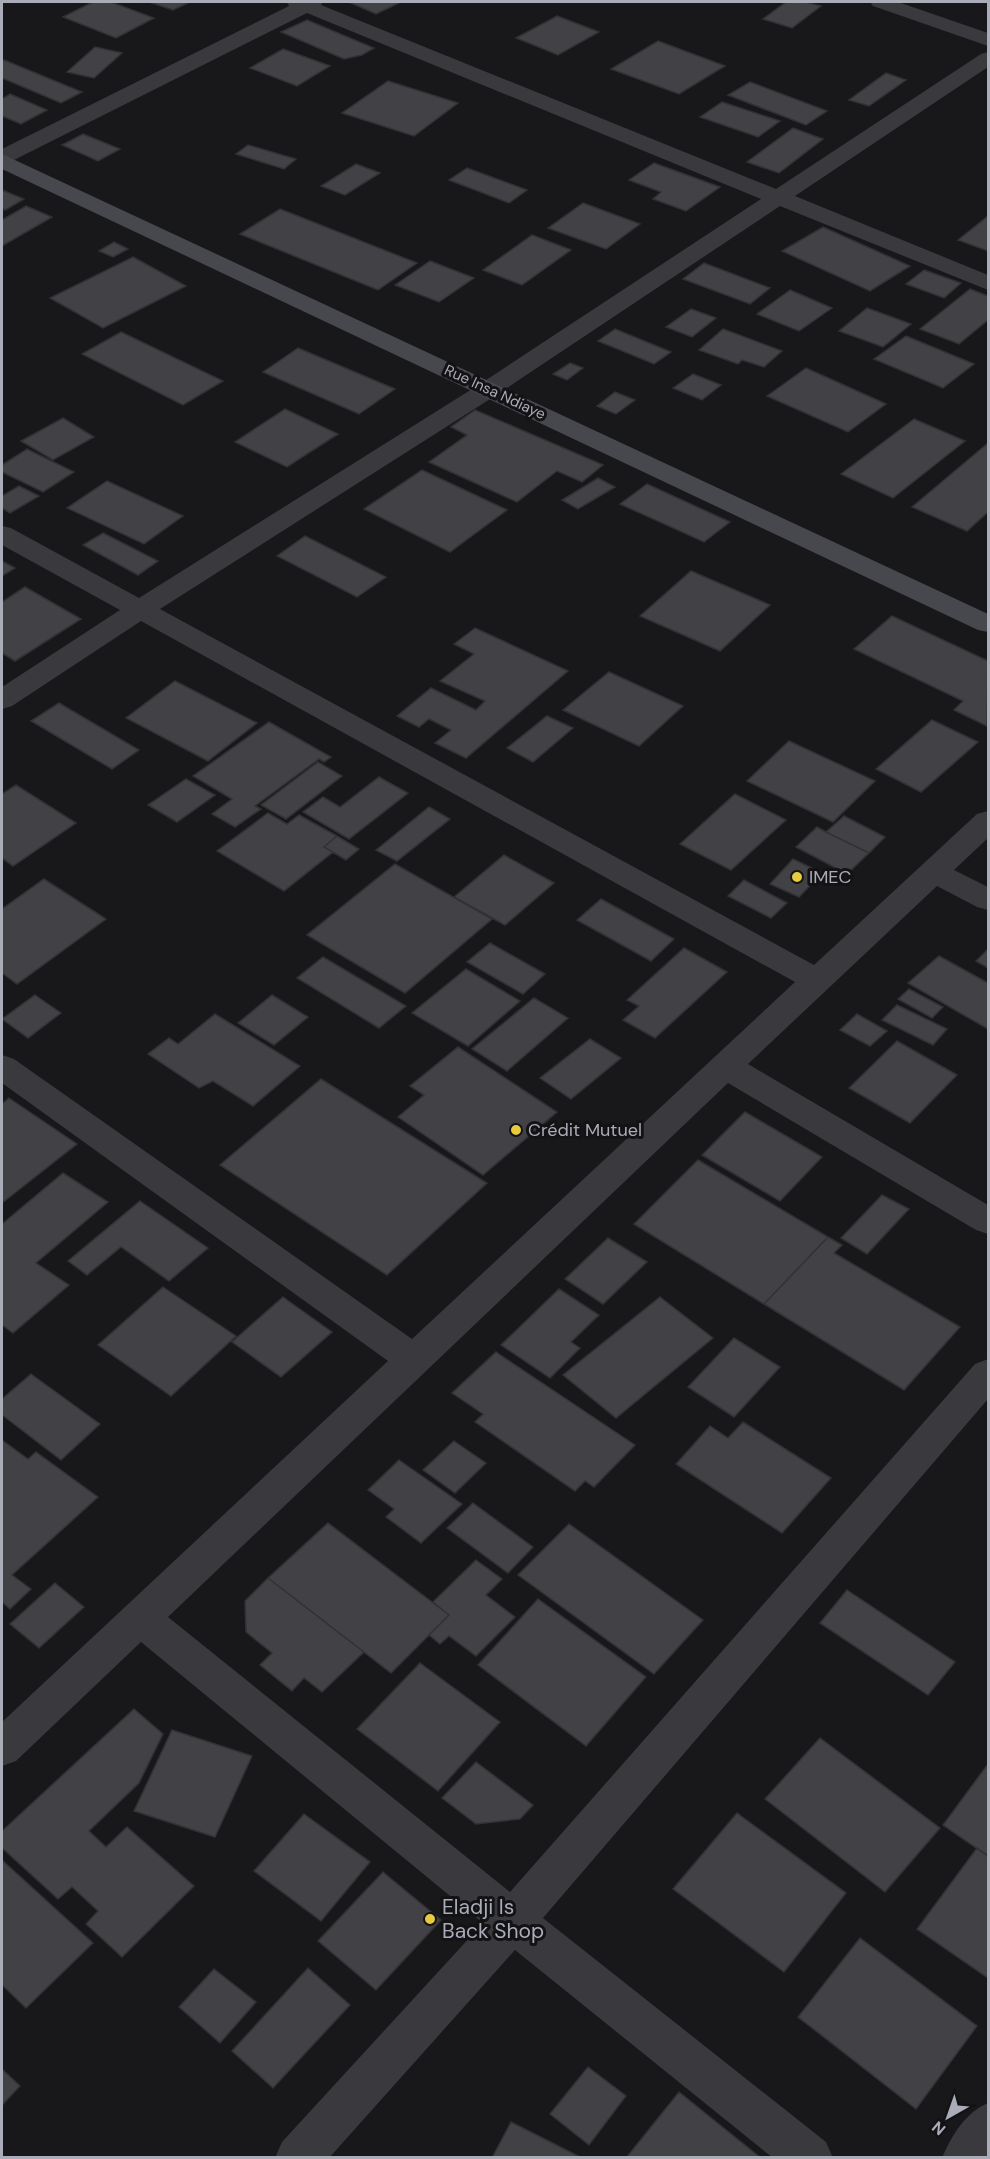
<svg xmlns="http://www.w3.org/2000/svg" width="990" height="2159" font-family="'DM Sans',sans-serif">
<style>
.building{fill:#424146;stroke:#323235;stroke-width:1.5}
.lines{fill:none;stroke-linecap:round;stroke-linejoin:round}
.minor{fill:#39393e;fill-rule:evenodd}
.secondary{fill:#47474e;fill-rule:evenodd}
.poi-dot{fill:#e8ca41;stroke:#131214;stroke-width:2}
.labels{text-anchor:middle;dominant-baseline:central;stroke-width:6;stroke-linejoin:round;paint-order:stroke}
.far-street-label{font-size:15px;fill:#aaacb8;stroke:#131214}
.poi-label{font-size:18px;fill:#aaacb8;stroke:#131214;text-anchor:start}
.near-poi-label{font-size:21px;fill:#aaacb8;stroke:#131214;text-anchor:start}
</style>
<rect width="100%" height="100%" fill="#181719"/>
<path class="building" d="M93 2H111L154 18 116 38 63 17Z
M149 2H190L173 10Z
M349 2H401L376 14Z
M786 2H806L821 6 792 28 763 19Z
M557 16 599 32 558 55 516 38Z
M307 20 374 48 362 55 344 59 281 32Z
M658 41 725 66 679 94 611 69Z
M95 47 122 53 94 78 67 72Z
M283 49 330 66 297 86 250 68Z
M4 60 82 92 61 103 2 78V61Z
M886 73 906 80 869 106 849 100Z
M388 81 458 103 414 136 342 113Z
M750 82 827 111 806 125 728 95Z
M10 94 47 110 21 124 2 116V99Z
M722 102 780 121 758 137 700 117Z
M793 128 823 139 779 173 747 162Z
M83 134 120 149 98 161 62 145Z
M248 145 296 159 284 169 236 154Z
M654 163 720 187 686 211 653 199 661 192 629 180Z
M356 164 380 173 345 195 321 186Z
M467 168 527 190 509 203 449 180Z
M2 190 24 199 5 210 2 208Z
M583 203 640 224 606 249 548 228Z
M26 206 52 217 2 246V220Z
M280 209 417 263 378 290 240 234Z
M988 216V251L958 240Z
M823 227 910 266 870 291 782 251Z
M532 235 571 250 522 285 483 270Z
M114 242 128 249 113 257 99 251Z
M133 257 186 286 103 328 50 298Z
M430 261 474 278 439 302 395 285Z
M704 263 770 288 750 304 683 279Z
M924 270 961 283 944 298 906 284Z
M970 289 988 296V320L959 344 920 329Z
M790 290 832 308 799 331 757 314Z
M867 308 911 324 883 347 839 331Z
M691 309 716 318 692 337 666 327Z
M615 329 671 352 654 364 598 341Z
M723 329 782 351 764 367 742 360 738 364 699 350Z
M121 332 223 381 183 405 82 354Z
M906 336 974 364 943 388 874 359Z
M298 348 395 389 359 414 263 372Z
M570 363 583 368 567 380 553 374Z
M806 368 886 404 848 432 767 396Z
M693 374 721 385 702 400 673 388Z
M615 392 635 400 616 414 597 406Z
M285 409 338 434 287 467 235 442Z
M475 410 603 465 582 482 557 471 517 502 429 462 467 435 451 427Z
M63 418 94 437 53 460 21 441Z
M914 419 965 441 893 498 841 474Z
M988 443V512L967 531 912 507Z
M27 449 74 472 43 492 2 472V465Z
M422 470 507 510 450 552 364 509Z
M598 478 615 487 578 509 562 500Z
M107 481 183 516 144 544 67 508Z
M647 484 730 522 704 542 620 504Z
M19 486 39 496 10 513 2 508V496Z
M103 533 158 561 138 575 83 545Z
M305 536 386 577 357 597 277 556Z
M2 561 15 568 2 576Z
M691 571 770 605 720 651 640 616Z
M25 587 81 619 15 661 2 653V602Z
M892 616 988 661 987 726 954 710 963 701 854 649Z
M475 628 568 671 466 758 435 743 451 730 429 719 419 727 397 716 431 688 476 710 485 701 440 681 474 654 454 644Z
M609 672 683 706 639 746 563 710Z
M175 681 257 723 208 761 126 718Z
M59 703 139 750 112 769 31 721Z
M547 716 573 728 533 762 507 748Z
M932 720 978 742 921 792 876 769Z
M269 722 331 757 324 762 319 759 255 806 261 809 235 827 212 814 232 799 193 776Z
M789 741 875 781 833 822 747 781Z
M318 762 342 776 286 819 261 805Z
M379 777 408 793 349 839 303 812 323 797 340 807Z
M186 779 215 795 177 822 148 805Z
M16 785 76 823 13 866 2 858V794Z
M735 794 786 820 731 870 680 844Z
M429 807 450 819 397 861 376 850Z
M268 813 287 824 299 815 337 836 324 847 333 852 284 891 217 851Z
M844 816 885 837 869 853 826 832Z
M817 827 826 832 869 853 847 874 796 847Z
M337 836 359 849 346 860 324 847Z
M504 855 554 883 505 925 454 897Z
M793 859 822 873 799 897 770 884Z
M395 864 492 919 405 993 307 935Z
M44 879 106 919 17 984 2 973V909Z
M744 880 787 903 771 918 728 896Z
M601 899 674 939 651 961 577 920Z
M490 943 545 974 523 994 467 962Z
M684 948 727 972 655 1038 623 1020 639 1006 627 1000Z
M988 949V968L976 961Z
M939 956 988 983V1029L908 983Z
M323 957 406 1006 379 1028 297 978Z
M466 969 520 1001 468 1046 412 1013Z
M909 989 943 1007 932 1018 898 999Z
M35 995 61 1013 28 1038 2 1019Z
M272 995 308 1017 274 1045 238 1023Z
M534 998 568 1018 507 1071 472 1049Z
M897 1005 947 1029 933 1045 882 1020Z
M215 1014 300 1066 253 1106 213 1081 199 1088 148 1054 169 1038 178 1044Z
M857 1014 887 1031 870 1046 840 1030Z
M590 1039 621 1058 571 1099 540 1078Z
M897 1041 957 1075 910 1123 849 1088Z
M458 1047 557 1112 483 1175 398 1117 424 1095 410 1086Z
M321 1079 487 1183 387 1275 220 1165Z
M9 1098 77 1144 2 1203V1104Z
M745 1112 822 1157 780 1201 702 1155Z
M698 1160 828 1237 764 1304 634 1224Z
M63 1173 108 1202 36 1263 69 1285 13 1333 2 1325V1224Z
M882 1195 909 1209 867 1254 841 1238Z
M140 1201 208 1248 169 1281 121 1247 87 1275 68 1261Z
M828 1237 842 1245 834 1253 960 1327 904 1390 764 1304Z
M608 1238 647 1262 603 1304 565 1279Z
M163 1287 236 1336 171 1396 98 1345Z
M559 1289 599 1315 571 1342 580 1348 550 1378 501 1345Z
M283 1297 332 1332 281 1377 232 1342Z
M660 1297 713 1338 616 1418 563 1375Z
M734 1338 780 1367 734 1417 688 1387Z
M496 1352 635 1445 594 1487 585 1481 575 1491 475 1422 483 1414 452 1393Z
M31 1374 100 1424 61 1460 2 1415V1399Z
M743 1422 831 1478 782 1533 676 1464 710 1426 728 1438Z
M2 1440 28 1459 36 1452 98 1497 12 1575 31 1589 10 1609 2 1602Z
M454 1441 486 1463 455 1493 423 1470Z
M399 1460 462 1504 421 1543 386 1517 394 1509 368 1490Z
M473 1503 533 1547 508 1573 447 1528Z
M328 1523 449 1615 391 1673 268 1578Z
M569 1524 703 1620 654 1674 518 1575Z
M476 1560 502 1579 486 1595 515 1617 476 1656 449 1636 440 1644 429 1635 449 1615 433 1602Z
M268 1578 364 1652 322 1692 304 1678 292 1691 260 1665 272 1653 246 1632 245 1601Z
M55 1583 84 1607 39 1648 10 1624Z
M847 1590 955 1662 928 1695 820 1623Z
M538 1599 646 1677 586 1746 478 1665Z
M420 1663 500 1722 438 1791 357 1729Z
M134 1709 163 1734 139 1783 89 1831 106 1847 127 1827 194 1886 122 1957 86 1924 98 1911 72 1887 58 1899 2 1848V1831Z
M172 1730 252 1756 215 1837 134 1811Z
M820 1738 940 1828 885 1892 765 1799Z
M476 1762 533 1805 520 1819 476 1824 442 1798Z
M988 1764V1856L943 1825Z
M737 1813 846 1893 784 1972 673 1889Z
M304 1814 370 1862 321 1921 254 1871Z
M977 1848 988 1856V1978L917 1929Z
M2 1860 93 1943 26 2008 2 1985Z
M383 1872 441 1920 376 1990 318 1941Z
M860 1938 977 2026 916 2109 798 2017Z
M308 1968 350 2005 273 2088 232 2051Z
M214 1969 256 2002 220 2043 179 2007Z
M588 2067 626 2096 589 2145 550 2114Z
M2 2069 20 2086 2 2105Z
M679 2092 761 2158H626Z
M511 2122 582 2158H495L493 2156Z"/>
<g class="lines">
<path class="minor" d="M287 2H323L321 5 776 189 981 54 988 52V67L795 196 988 275V290L780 206 498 394 160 609 814 965 977 814 988 811V838L954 870 988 887V910L977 907 937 886 748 1064 988 1205V1234L976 1230 728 1083 168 1617 510 1892 975 1364 988 1359V1399L543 1918 826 2142 833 2158H773L515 1950 329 2158H275L282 2142 483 1923 141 1642 16 1761 2 1766V1722L388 1361 2 1083V1055L14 1059 412 1339 795 982 141 621 12 706 2 709V687L120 610 2 545V526L11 528 139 598 480 384 761 199 307 13 10 162 2 164V149L289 6Z
M870 2H898L988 33V46L873 6Z
M988 2103V2158H942C952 2135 965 2113 988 2103Z"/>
<path class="secondary" d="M2 154 988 614V632L978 630 2 169Z"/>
</g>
<g class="poi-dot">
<circle cx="797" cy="877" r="6"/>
<circle cx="516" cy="1130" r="6"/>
<circle cx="430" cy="1919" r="6"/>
</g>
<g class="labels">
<g class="far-street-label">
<text transform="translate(495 392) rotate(25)">Rue Insa Ndiaye</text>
</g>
<g class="poi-label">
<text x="809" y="877">IMEC</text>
<text x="528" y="1130">Crédit Mutuel</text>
</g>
<g class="near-poi-label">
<text x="442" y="1907">Eladji Is<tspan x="442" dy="24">Back Shop</tspan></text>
</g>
</g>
<rect width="990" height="2159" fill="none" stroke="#aaacb8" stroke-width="6"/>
<g transform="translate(948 2117) rotate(220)" stroke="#131214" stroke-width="4.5" paint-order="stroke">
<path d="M0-4.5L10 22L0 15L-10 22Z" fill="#aaacb8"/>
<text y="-9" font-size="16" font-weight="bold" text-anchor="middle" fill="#aaacb8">N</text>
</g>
</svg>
